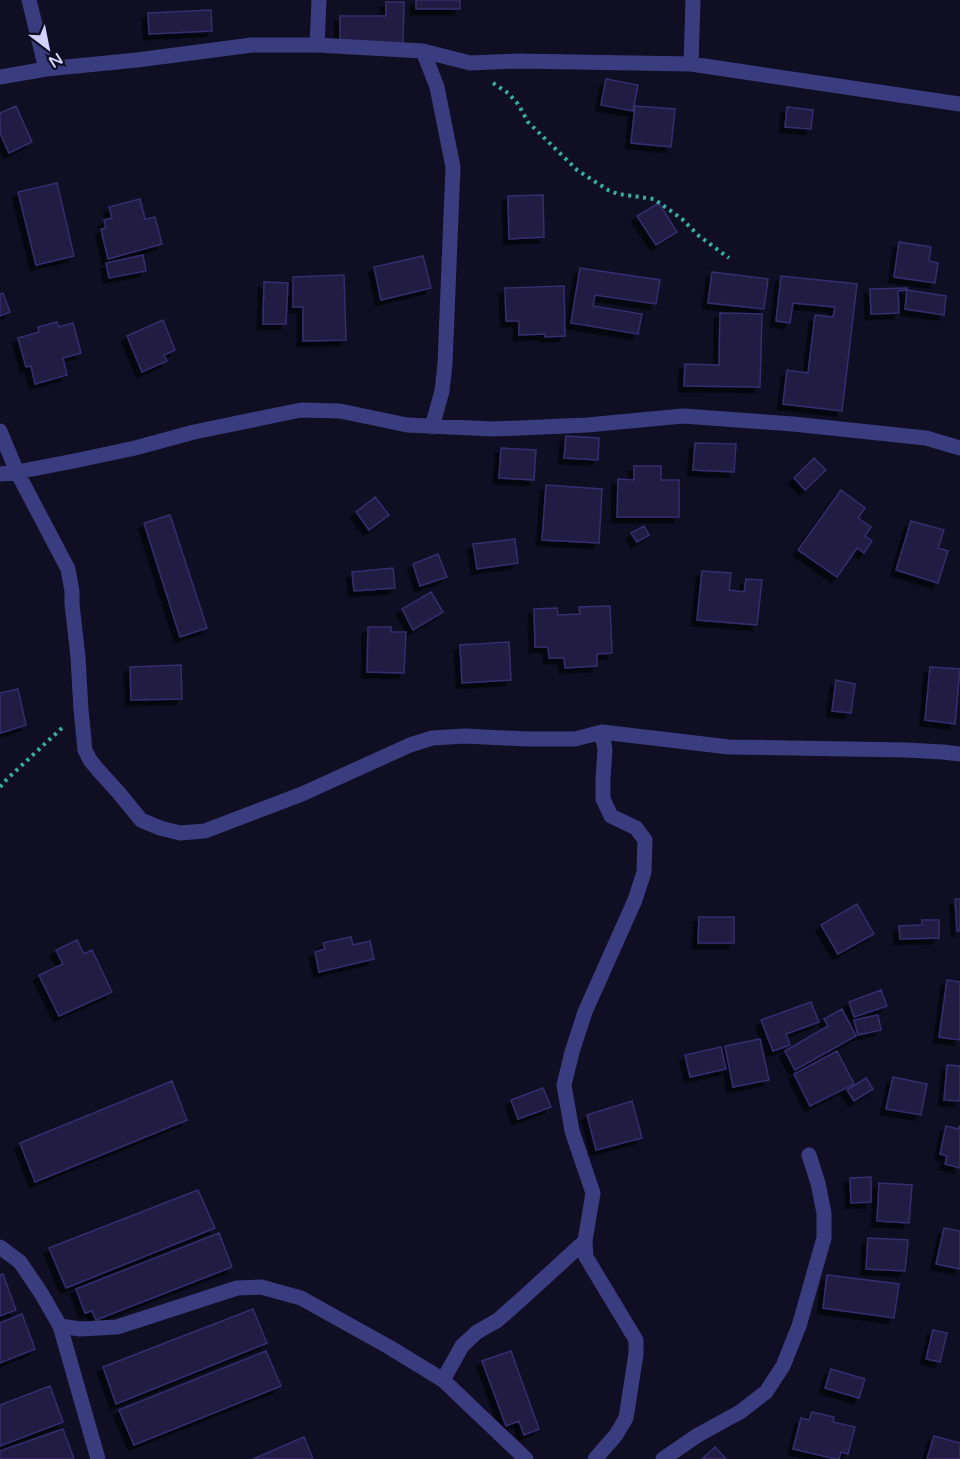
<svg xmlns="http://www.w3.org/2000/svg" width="960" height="1459" font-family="'Varela Round',sans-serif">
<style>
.building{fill:#201b43;stroke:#362d6e;stroke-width:1.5;filter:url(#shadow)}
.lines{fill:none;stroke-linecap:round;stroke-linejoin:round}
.path{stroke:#31b1a1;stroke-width:4;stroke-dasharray:3 4.5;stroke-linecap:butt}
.lane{stroke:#3a3c80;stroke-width:15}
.street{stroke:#3a3c80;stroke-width:15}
</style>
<defs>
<filter id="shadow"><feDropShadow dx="-5.5" dy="5.5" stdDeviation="0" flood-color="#0009"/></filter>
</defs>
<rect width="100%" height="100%" fill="#100e22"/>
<path class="building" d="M416 0H460V9H416Z
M386 2H404L403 43H340V16H386Z
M211 10 212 31 149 34 148 13Z
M606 79 638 85 633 111 601 105Z
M16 106 32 142 9 153 0 133V113Z
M635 106 675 109 671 147 631 143Z
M787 107 813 110 811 129 785 127Z
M57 183 74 256 36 265 18 192Z
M543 195 544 237 509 239 508 196Z
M140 199 145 219 155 217 162 244 108 259 101 229 106 228 104 220 112 218 109 207Z
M659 203 677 232 656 245 637 216Z
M899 242 931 247 929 261 938 263 935 283 894 277Z
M143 255 146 271 109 278 106 263Z
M423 256 431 288 381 300 374 267Z
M580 268 660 280 656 304 595 295 593 306 642 314 638 334 571 323Z
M712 272 768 279 764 309 708 303Z
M344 275 346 340 303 341V307H293V277Z
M781 276 857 284 842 411 783 404 787 370 808 373 815 315 833 317 835 307 793 303 790 323 776 321Z
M264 282 288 283 286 324H263Z
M564 286 565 336 545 337V334L519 335V321H506L505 288Z
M907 288V290L898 291 899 313 871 314 870 289Z
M907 290 946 296 944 315 905 309Z
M3 293 10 312 0 316V294Z
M720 313 762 314 760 387 684 386 685 364 719 365Z
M163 320 175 350 164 355 167 361 142 372 127 336Z
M57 322 59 327 73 323 81 353 63 358 67 375 35 384 31 366 26 367 18 338 39 332 38 327Z
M566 436 599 438 598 460 564 458Z
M695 443 736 444 734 472 693 470Z
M501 448 536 450 534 480 499 478Z
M814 458 826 470 805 490 794 478Z
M634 466H661V480H679V517H617L618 479 634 480Z
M546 485 602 489 599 543 542 540Z
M841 490 865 508 858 518 871 527 865 536 872 541 864 553 857 548 837 577 798 550Z
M375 497 389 515 369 530 356 512Z
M170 515 207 628 180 637 144 523Z
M911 521 944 530 938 548 948 551 938 583 896 570Z
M644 526 649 535 637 542 631 533Z
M515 539 518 563 477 569 473 544Z
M438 554 447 577 420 586 413 564Z
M393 568 395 588 354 591 352 572Z
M702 571 731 573 729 590 744 592 746 579 762 580 757 625 697 620Z
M431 592 443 612 413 630 402 609Z
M610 606 612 653 597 654V666L565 668 564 658H549L548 647H535L534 609 557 608 558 615 580 614 579 607Z
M368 627H391V632H406L404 673 367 672Z
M509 642 511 680 462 683 460 645Z
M181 665 182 699 131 700 130 667Z
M930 667 960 669 955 724 925 720Z
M836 680 855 684 851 713 832 711Z
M18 689 26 725 1 733 0 729V693Z
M955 899H960V931H957Z
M857 904 874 934 838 954 821 925Z
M699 917H734V943H698Z
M922 920H939V938L900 939 899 926 922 925Z
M351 937 353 945 370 941 374 959 319 972 315 952 325 949 323 943Z
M77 940 84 954 92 950 112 992 59 1016 39 975 63 964 56 950Z
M947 980 960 982V1040L939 1037Z
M881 990 887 1006 854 1017 849 1002Z
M811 1002 819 1022 786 1034 790 1045 773 1051 761 1020Z
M842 1009 856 1036 795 1070 785 1051 828 1026 824 1019Z
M878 1015 881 1030 858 1035 854 1020Z
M760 1039 769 1080 733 1087 725 1046Z
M721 1047 726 1069 690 1077 685 1055Z
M837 1051 854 1084 810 1106 794 1074Z
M947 1065 960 1066V1101L944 1100Z
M893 1077 927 1084 921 1115 886 1109Z
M866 1078 873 1089 854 1101 847 1090Z
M172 1081 187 1120 35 1182 20 1143Z
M543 1088 551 1107 518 1119 511 1100Z
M632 1101 642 1138 596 1150 587 1115Z
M946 1126 958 1129 960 1126V1168L945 1164 947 1156 940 1154Z
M871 1177V1202L851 1203 850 1178Z
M879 1183 912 1185 909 1223 877 1221Z
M198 1190 215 1228 66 1288 49 1248Z
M944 1228 960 1231V1269L936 1264Z
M219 1233 232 1267 96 1320 92 1311 85 1313 76 1289Z
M868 1238 908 1240 905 1271 866 1269Z
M3 1274 16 1310 0 1316V1275Z
M827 1275 899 1284 894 1318 823 1308Z
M253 1309 267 1343 116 1404 103 1367Z
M22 1314 35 1349 0 1363V1323Z
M933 1330 947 1333 940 1362 926 1359Z
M266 1351 281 1386 134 1445 119 1410Z
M511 1351 539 1429 524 1435 519 1421 506 1426 482 1361Z
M831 1369 865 1379 859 1398 825 1388Z
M50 1386 63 1422 0 1446V1405Z
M812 1412 834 1417 833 1422 855 1427 848 1454 841 1452 839 1459H836L793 1449 801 1418 809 1420Z
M63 1429 74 1459H0V1451Z
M934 1436 960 1443V1459H927Z
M304 1437 313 1459H253Z
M715 1447 726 1459H702Z"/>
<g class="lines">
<path class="path" d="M493 83 508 93 518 104 528 122 577 170 608 190 618 194 654 199 682 219 699 236 729 258
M0 787 7 779 63 727"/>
<path class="lane" d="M0 1247 20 1262 41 1293 60 1326 98 1459"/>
<path class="street" d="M29 0 46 69
M317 45 319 0
M423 51 437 87 453 167 445 364 442 391 432 427
M691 64 693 0
M0 77 46 69 137 60 252 45H317L423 51 470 63 518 61 691 64 960 104
M0 431 17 472 68 569 72 591V604L78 657 81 710 85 750 90 760 99 771 119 793 141 820 160 828 180 833 205 831 302 794 410 745 432 738 465 736 528 739H575L602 732 729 747 906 750 943 752 960 754
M0 474 17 472 74 461 135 448 194 432 301 410 340 411 407 425 494 429 587 425 683 416 793 424 926 438 960 448
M60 1326 80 1329 117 1327 237 1288 261 1287 301 1298 389 1347 443 1380 526 1459
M443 1380 462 1346 477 1332 498 1320 525 1296 585 1241
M595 1459 616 1435 626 1418 636 1354V1340L586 1257 585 1241 593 1193 572 1131 564 1085 572 1052 585 1012 635 900 644 872 645 840 636 828 611 816 603 799V778L605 750 602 732
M663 1459 698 1435 740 1412 766 1392 783 1366 799 1326 824 1238V1213L818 1183 809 1155"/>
</g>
<g transform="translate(48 48) rotate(148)" stroke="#100e22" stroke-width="4.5" paint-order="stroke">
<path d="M0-4.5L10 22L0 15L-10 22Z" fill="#d3d1fe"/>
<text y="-9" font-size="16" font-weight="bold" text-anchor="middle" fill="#d3d1fe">N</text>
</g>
</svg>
